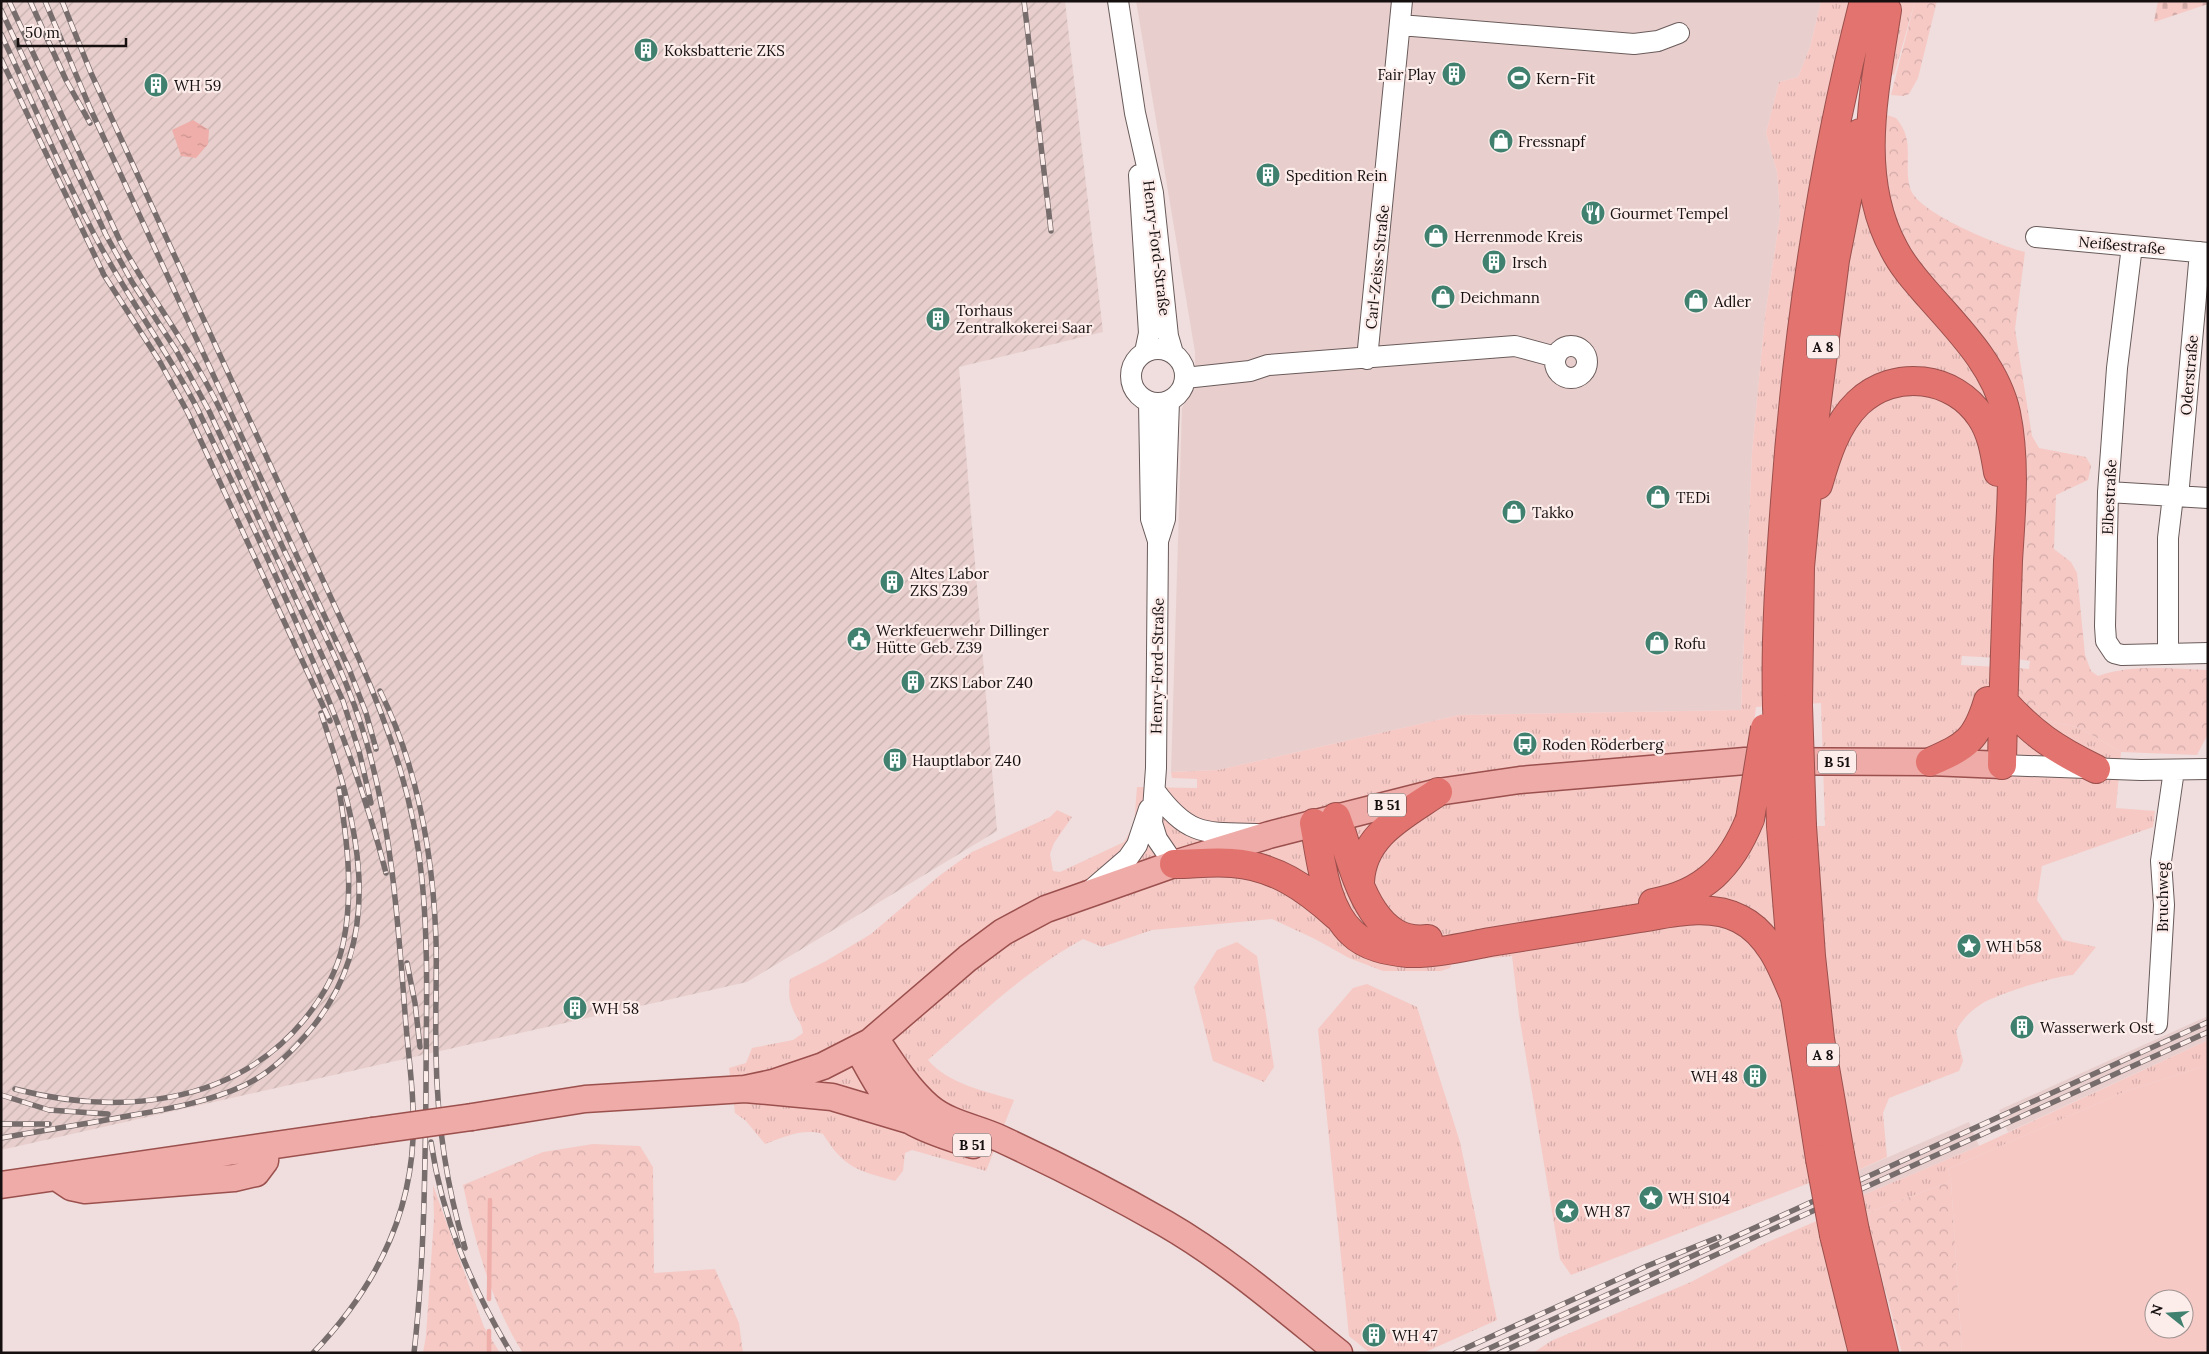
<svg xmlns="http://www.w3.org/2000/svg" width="2209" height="1354" font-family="Lora,serif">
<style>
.built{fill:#e8cfcd}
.industrial{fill:url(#industrial-furrows)}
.grass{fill:url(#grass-tufts);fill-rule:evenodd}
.forest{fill:url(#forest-crowns)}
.cemetery{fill:url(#cemetery-stones)}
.green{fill:#f6c9c5;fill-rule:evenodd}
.water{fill:url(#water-ripples)}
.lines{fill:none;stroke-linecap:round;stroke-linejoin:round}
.stream{stroke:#efaea9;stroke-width:4.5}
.minor-casing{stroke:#695b5a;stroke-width:22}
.major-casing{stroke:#9b504d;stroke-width:29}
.highway-casing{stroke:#9b504d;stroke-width:30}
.minor{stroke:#fff;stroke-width:20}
.major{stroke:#eeaba8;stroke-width:26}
.highway{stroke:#e3736e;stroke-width:28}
.rail-casing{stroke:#786d6d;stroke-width:5.5}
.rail{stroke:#fcecea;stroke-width:4;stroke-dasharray:11;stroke-linecap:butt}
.major-bridge-casing{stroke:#9b504d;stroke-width:29;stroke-linecap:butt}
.highway-bridge-casing{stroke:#9b504d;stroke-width:30;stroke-linecap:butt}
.major-bridge{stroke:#eeaba8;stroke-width:26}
.highway-bridge{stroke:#e3736e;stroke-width:28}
.labels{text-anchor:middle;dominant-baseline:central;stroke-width:4.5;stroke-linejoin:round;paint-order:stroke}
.shield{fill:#fcecea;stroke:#5a5151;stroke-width:1}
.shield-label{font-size:14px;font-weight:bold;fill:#150f0f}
.poi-label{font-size:15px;fill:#150f0f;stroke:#fcecea;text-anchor:start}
.street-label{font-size:15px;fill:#150f0f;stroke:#fcecea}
</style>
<defs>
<pattern id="industrial-furrows" width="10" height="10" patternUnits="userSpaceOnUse" patternTransform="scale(1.25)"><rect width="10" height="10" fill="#e8cfcd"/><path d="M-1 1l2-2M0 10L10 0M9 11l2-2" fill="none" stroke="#c6b1af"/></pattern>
<pattern id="grass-tufts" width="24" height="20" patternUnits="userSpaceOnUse" patternTransform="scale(1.25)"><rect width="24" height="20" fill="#f6c9c5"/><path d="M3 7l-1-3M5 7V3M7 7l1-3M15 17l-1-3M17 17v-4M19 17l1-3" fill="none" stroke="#d2aba8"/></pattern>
<pattern id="forest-crowns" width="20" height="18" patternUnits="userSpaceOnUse" patternTransform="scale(1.25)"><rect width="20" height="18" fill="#f6c9c5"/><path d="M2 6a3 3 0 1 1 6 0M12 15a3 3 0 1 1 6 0" fill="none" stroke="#d2aba8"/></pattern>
<pattern id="cemetery-stones" width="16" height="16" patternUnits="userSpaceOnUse" patternTransform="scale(1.25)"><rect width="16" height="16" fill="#f6c9c5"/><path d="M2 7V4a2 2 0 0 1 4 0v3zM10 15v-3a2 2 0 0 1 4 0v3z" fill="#d2aba8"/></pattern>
<pattern id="water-ripples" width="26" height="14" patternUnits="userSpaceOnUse" patternTransform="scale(1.25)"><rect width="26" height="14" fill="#efaea9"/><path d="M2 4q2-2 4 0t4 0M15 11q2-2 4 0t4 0" fill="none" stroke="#cc9490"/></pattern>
</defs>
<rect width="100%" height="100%" fill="#efdedd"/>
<path class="built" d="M1136 1H1821L1810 47 1798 77 1779 82 1766 133 1777 172 1780 216 1765 316 1752 452 1741 710 1459 715 1218 770 1171 772 1182 408 1195 380V352Z
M2208 1016V1040L2008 1132 1999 1110Z
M1969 1122 1979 1146 1863 1195 1854 1172Z"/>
<path class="industrial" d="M1 1H1065L1103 332 959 367 997 831 747 982 1 1150Z"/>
<path class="grass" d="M1821 1H1915L1894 75 1835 63 1824 121 1937 290 1977 328 2000 362 2014 394 2024 435 2026 476 2017 659 1962 656 1961 665 2017 668 2044 720 2080 728 2121 752 2116 808 2155 811 2153 827 2042 866 2037 900 2063 940 2096 947 2073 975C2055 976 1994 995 1980 1005 1969 1012 1962 1020 1956 1031L1963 1061 1959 1071 1889 1098 1883 1113 1887 1157 1854 1172 1812 1182 1571 1275 1560 1259 1519 1015 1512 956 1452 962 1450 968 1441 971H1383L1349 958 1315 939 1272 919 1152 930 1102 947 1083 939C1026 970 978 1017 928 1060 948 1084 985 1091 1014 1100L986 1171 912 1150 905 1153 903 1171 895 1181C857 1170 845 1169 823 1134 803 1128 784 1137 765 1144L746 1121 735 1113 729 1068 746 1063 752 1048 793 1040 803 1033C802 1022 795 1017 792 1007 788 998 789 989 790 979L826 961 871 934 939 876 972 852 1050 817 1057 810 1072 817 1054 843 1050 854 1053 871 1060 872 1124 842 1134 825 1137 787 1197 788V779L1172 778 1171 772 1218 770 1459 715 1741 710 1752 452 1765 316 1780 216 1777 172 1766 133 1779 82 1798 77 1810 47ZM1821 703 1825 826H1781L1750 819 1747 780 1756 707Z
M1237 942 1257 956 1274 1067 1264 1082 1213 1061 1194 987 1217 950Z
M1367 984 1417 1007 1460 1142 1497 1320 1423 1353H1370L1349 1336 1318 1029 1353 988Z
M2208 1040V1065L2124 1092 1948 1169 1951 1181 1865 1214 1863 1195 1979 1146Z
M1821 1219 1847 1353H1533L1551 1341 1691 1282 1761 1245Z"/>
<path class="forest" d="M1915 1H1937L1918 78 1909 94 1903 96 1891 95Z
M1887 115 1896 118C1916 141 1903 162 1910 188 1917 213 2000 246 2025 252L2015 329 2032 436 2039 448 2086 457 2091 466 2088 480 2056 495 2054 549 2071 562 2077 573 2085 655 2091 671 2098 676C2133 664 2172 669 2208 670V734L2197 755 2121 752 2080 728 2044 720 2027 708 2017 690V668L2029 669 2030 661 2017 659C2019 619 2021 579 2023 538 2025 490 2029 443 2015 396 2009 375 1990 342 1976 327 1963 314 1949 303 1937 290 1895 243 1874 178 1887 115Z
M593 1144 640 1146 653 1167 654 1273 715 1269 739 1323 743 1353H523C490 1301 476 1245 463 1185L543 1152Z
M1951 1181 1962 1353H1902L1865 1214Z
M433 1185 484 1327 500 1353H423L426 1336 434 1218Z"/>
<path class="cemetery" d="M2158 1H2208V4L2154 22Z"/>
<path class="green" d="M2208 1065V1353H1962L1951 1181 1948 1169 2124 1092ZM2154 1299H2184V1329H2154Z"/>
<path class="water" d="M193 120 209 130 208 144 196 158 181 156 172 130Z"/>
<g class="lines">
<path class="stream" d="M489 1299 490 1200
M489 1353V1331"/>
<defs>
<path id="minor" d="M1118 1 1135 113 1153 193 1168 336 1173 353
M1400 25 1634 44 1658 41 1679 33
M1139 175 1149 333 1145 352
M2036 237 2208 253
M2132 246 2117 368 2108 492 2105 626 2106 641 2114 653 2122 655 2208 653
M1555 362a16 16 0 1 1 32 0a16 16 0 1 1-32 0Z
M1131 376a27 27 0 1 1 54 0a27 27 0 1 1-54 0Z
M1367 359 1402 1
M1185 378 1250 371 1268 365 1515 346 1556 357
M1169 401 1165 519 1158 541 1156 768 1152 823 1157 839 1174 864
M1149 402 1151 519 1158 541
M2108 492 2208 498
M2178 497 2200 252
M2168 653V538L2173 496
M2002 765 2141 770 2208 769
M1155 791C1188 836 1204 833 1257 834
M1092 889 1128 858 1137 845 1149 809
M2157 1024 2164 905 2161 861 2174 770"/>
<path id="major" d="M875 1038C891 1062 907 1088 929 1107 949 1124 978 1128 1001 1139 1057 1165 1112 1193 1166 1224 1228 1260 1283 1308 1339 1353
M858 1049C872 1073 886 1105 911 1121 930 1132 952 1138 973 1145
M745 1089 773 1083 823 1066 870 1042 968 958 1003 932 1046 909 1174 864 1269 835 1438 792 1520 780 1745 761 1930 762 2002 765
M472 1117 585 1099 745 1089 832 1097 909 1120
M56 1177 71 1187 85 1190 234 1178 256 1173 265 1161 266 1147
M1 1185 372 1131"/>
<path id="highway" d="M1887 10C1875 89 1854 175 1894 249 1903 267 1917 282 1930 297 1960 331 1996 367 2006 413 2016 462 2011 512 2008 561 2006 629 2003 697 2002 765
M1818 485C1826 457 1836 424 1858 403 1895 368 1954 376 1981 417 1992 433 1995 454 1998 472
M2003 701C2033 734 2055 749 2096 769
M1798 705 1800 567 1812 439 1835 260 1860 133
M1777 706C1775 638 1780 570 1785 502 1797 334 1822 165 1864 1
M1930 762C1966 746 1976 741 1988 701
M1336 817C1353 860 1366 947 1428 939
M1314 823C1321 858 1324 907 1352 933 1366 947 1388 951 1408 953 1435 954 1463 947 1490 942 1540 934 1590 926 1640 918 1671 913 1710 903 1740 919 1770 934 1783 969 1795 998
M1781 826 1795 998 1820 1159
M1802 826 1811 956 1820 1039 1840 1154
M1174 864C1193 864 1213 861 1232 863 1275 866 1306 888 1337 916
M1360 882C1362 835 1403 816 1438 792
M1653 903C1704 894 1731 866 1750 819
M1855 1231 1884 1353
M1834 1235 1863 1353"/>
</defs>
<use href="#minor" class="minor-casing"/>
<use href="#major" class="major-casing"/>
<use href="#highway" class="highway-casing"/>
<use href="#minor" class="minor"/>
<use href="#major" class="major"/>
<use href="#highway" class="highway"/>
<defs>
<path id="rail" d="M9 1 120 241C144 286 174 326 199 370 232 427 256 490 284 550 314 613 348 677 367 744 392 832 398 923 405 1013 408 1055 415 1097 413 1139 409 1223 370 1294 313 1353
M30 1 66 80 90 123
M45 1 90 108 349 669 366 713 376 749
M62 1 91 73 359 659C390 730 415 803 422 880 429 949 426 1019 426 1088 425 1177 424 1265 414 1353
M1024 1 1051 231
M1 10 106 235 132 282 176 350 209 411 343 701 359 751 371 803
M1 34C32 100 60 169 94 234 125 295 167 349 198 410 269 561 344 711 386 873
M1 59 104 275 160 362 188 413 330 721
M380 691C418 768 433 855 436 940 437 978 435 1016 436 1054 437 1119 446 1185 465 1248
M407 963 415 1003 420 1047
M15 1089C116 1116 233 1106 304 1020 322 998 337 972 343 944 354 893 347 839 339 789
M1 1095 49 1110 108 1114
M1 1124H49
M1 1138C44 1130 86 1124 128 1116 167 1109 209 1102 245 1085 270 1073 293 1051 311 1029 390 933 356 819 321 713
M431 1142C442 1218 471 1286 511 1353
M1455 1353 1647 1266 1719 1237
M1479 1353 2208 1022
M1499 1353 2208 1032"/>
</defs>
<use href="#rail" class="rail-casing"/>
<use href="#rail" class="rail"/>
<defs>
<path id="major-bridge" d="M372 1131 472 1117"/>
<path id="highway-bridge" d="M1798 705 1802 826
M1777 706 1781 826
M1750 819 1765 728
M1840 1154 1855 1231
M1820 1159 1834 1235"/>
</defs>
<use href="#major-bridge" class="major-bridge-casing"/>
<use href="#highway-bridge" class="highway-bridge-casing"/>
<use href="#major-bridge" class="major-bridge"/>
<use href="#highway-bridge" class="highway-bridge"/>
</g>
<defs>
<symbol id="building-disc" viewBox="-11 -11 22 22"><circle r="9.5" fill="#3f806f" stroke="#fcecea"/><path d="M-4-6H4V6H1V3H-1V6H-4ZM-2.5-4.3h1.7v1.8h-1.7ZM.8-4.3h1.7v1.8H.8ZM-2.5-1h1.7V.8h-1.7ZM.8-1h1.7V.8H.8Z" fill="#fff"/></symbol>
<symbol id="stadium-disc" viewBox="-11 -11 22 22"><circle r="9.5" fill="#3f806f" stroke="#fcecea"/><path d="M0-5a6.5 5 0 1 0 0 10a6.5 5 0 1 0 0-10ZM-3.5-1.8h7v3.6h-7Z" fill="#fff"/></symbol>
<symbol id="shop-disc" viewBox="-11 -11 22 22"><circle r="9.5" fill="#3f806f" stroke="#fcecea"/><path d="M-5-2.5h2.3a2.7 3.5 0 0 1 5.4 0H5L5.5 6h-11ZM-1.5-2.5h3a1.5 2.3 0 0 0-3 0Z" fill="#fff"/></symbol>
<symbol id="restaurant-disc" viewBox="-11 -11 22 22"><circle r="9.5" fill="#3f806f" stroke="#fcecea"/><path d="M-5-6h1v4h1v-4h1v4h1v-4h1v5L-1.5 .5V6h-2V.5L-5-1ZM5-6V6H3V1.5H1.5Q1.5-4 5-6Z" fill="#fff"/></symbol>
<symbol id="civic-disc" viewBox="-11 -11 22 22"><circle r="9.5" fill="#3f806f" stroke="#fcecea"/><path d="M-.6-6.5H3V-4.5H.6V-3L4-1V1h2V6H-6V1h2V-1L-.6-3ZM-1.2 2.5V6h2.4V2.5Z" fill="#fff"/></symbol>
<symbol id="bus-disc" viewBox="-11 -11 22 22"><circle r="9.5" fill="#3f806f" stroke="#fcecea"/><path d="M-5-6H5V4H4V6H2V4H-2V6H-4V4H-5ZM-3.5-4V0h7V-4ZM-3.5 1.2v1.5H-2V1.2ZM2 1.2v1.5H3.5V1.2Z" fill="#fff"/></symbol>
<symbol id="sight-disc" viewBox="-11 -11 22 22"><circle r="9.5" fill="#3f806f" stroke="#fcecea"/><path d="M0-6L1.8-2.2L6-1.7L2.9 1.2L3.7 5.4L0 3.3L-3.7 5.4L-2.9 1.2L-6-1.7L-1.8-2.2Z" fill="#fff"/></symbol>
</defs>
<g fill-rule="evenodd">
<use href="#building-disc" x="632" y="36" width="28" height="28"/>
<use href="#building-disc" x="1440" y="60" width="28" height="28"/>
<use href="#stadium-disc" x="1505" y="64" width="28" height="28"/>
<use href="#building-disc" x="142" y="71" width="28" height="28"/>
<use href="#shop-disc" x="1487" y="127" width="28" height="28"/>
<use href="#building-disc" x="1254" y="161" width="28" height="28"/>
<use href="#restaurant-disc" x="1579" y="199" width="28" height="28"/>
<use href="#shop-disc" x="1422" y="222" width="28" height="28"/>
<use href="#building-disc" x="1480" y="248" width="28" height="28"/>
<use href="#shop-disc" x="1429" y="283" width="28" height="28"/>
<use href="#shop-disc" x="1682" y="287" width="28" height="28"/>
<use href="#building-disc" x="924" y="305" width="28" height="28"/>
<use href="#shop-disc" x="1644" y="483" width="28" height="28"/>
<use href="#shop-disc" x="1500" y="498" width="28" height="28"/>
<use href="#building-disc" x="878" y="568" width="28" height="28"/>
<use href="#civic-disc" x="845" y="625" width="28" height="28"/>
<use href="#shop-disc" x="1643" y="629" width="28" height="28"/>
<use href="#building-disc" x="899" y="668" width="28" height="28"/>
<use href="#bus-disc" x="1511" y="730" width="28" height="28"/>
<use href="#building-disc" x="881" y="746" width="28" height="28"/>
<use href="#sight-disc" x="1955" y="932" width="28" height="28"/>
<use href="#building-disc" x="561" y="994" width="28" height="28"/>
<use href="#building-disc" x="2008" y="1013" width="28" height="28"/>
<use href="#building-disc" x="1741" y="1062" width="28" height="28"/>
<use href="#sight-disc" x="1637" y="1184" width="28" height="28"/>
<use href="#sight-disc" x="1553" y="1197" width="28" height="28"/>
<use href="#building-disc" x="1360" y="1321" width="28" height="28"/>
</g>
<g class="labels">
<g class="shield">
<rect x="1807" y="335.5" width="32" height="23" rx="4"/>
<rect x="1818" y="750.5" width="38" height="23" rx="4"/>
<rect x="1368" y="793.5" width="38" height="23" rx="4"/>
<rect x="1807" y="1043.5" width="32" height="23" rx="4"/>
<rect x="953" y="1133.5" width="38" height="23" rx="4"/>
</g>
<g class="shield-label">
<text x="1823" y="347">A 8</text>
<text x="1837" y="762">B 51</text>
<text x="1387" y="805">B 51</text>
<text x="1823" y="1055">A 8</text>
<text x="972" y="1145">B 51</text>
</g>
<g class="poi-label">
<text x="664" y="50">Koksbatterie ZKS</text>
<text x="1436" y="74" text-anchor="end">Fair Play</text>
<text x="1536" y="78">Kern-Fit</text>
<text x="174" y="85">WH 59</text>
<text x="1518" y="141">Fressnapf</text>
<text x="1286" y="175">Spedition Rein</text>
<text x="1610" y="213">Gourmet Tempel</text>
<text x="1454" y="236">Herrenmode Kreis</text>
<text x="1512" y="262">Irsch</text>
<text x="1460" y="297">Deichmann</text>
<text x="1714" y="301">Adler</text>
<text x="956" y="310">Torhaus<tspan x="956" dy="17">Zentralkokerei Saar</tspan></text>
<text x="1676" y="497">TEDi</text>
<text x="1532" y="512">Takko</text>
<text x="910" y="573">Altes Labor<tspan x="910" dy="17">ZKS Z39</tspan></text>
<text x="876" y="630">Werkfeuerwehr Dillinger<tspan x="876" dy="17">Hütte Geb. Z39</tspan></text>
<text x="1674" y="643">Rofu</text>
<text x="930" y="682">ZKS Labor Z40</text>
<text x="1542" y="744">Roden Röderberg</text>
<text x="912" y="760">Hauptlabor Z40</text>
<text x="1986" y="946">WH b58</text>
<text x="592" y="1008">WH 58</text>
<text x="2040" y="1027">Wasserwerk Ost</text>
<text x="1738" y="1076" text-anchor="end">WH 48</text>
<text x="1668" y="1198">WH S104</text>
<text x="1584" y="1211">WH 87</text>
<text x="1392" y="1335">WH 47</text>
</g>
<g class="street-label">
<text transform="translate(2122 245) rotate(5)">Neißestraße</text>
<text transform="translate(1157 248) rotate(83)">Henry-Ford-Straße</text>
<text transform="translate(1377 267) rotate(-84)">Carl-Zeiss-Straße</text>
<text transform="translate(2189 375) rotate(-85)">Oderstraße</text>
<text transform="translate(2109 497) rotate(-87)">Elbestraße</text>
<text transform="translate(1157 666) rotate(-89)">Henry-Ford-Straße</text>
<text transform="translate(2162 897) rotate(-90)">Bruchweg</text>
</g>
</g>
<rect width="2209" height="1354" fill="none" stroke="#150f0f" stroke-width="5"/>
<g transform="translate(2169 1314) rotate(287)"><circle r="24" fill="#fcecea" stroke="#a09492"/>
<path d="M0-4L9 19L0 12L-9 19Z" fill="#3f806f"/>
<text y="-8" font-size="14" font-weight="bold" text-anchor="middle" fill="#150f0f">N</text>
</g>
<path d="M18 38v8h108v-8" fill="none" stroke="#150f0f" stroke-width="2.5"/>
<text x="25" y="38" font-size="15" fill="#150f0f" stroke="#fcecea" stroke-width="4" paint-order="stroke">50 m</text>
</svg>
